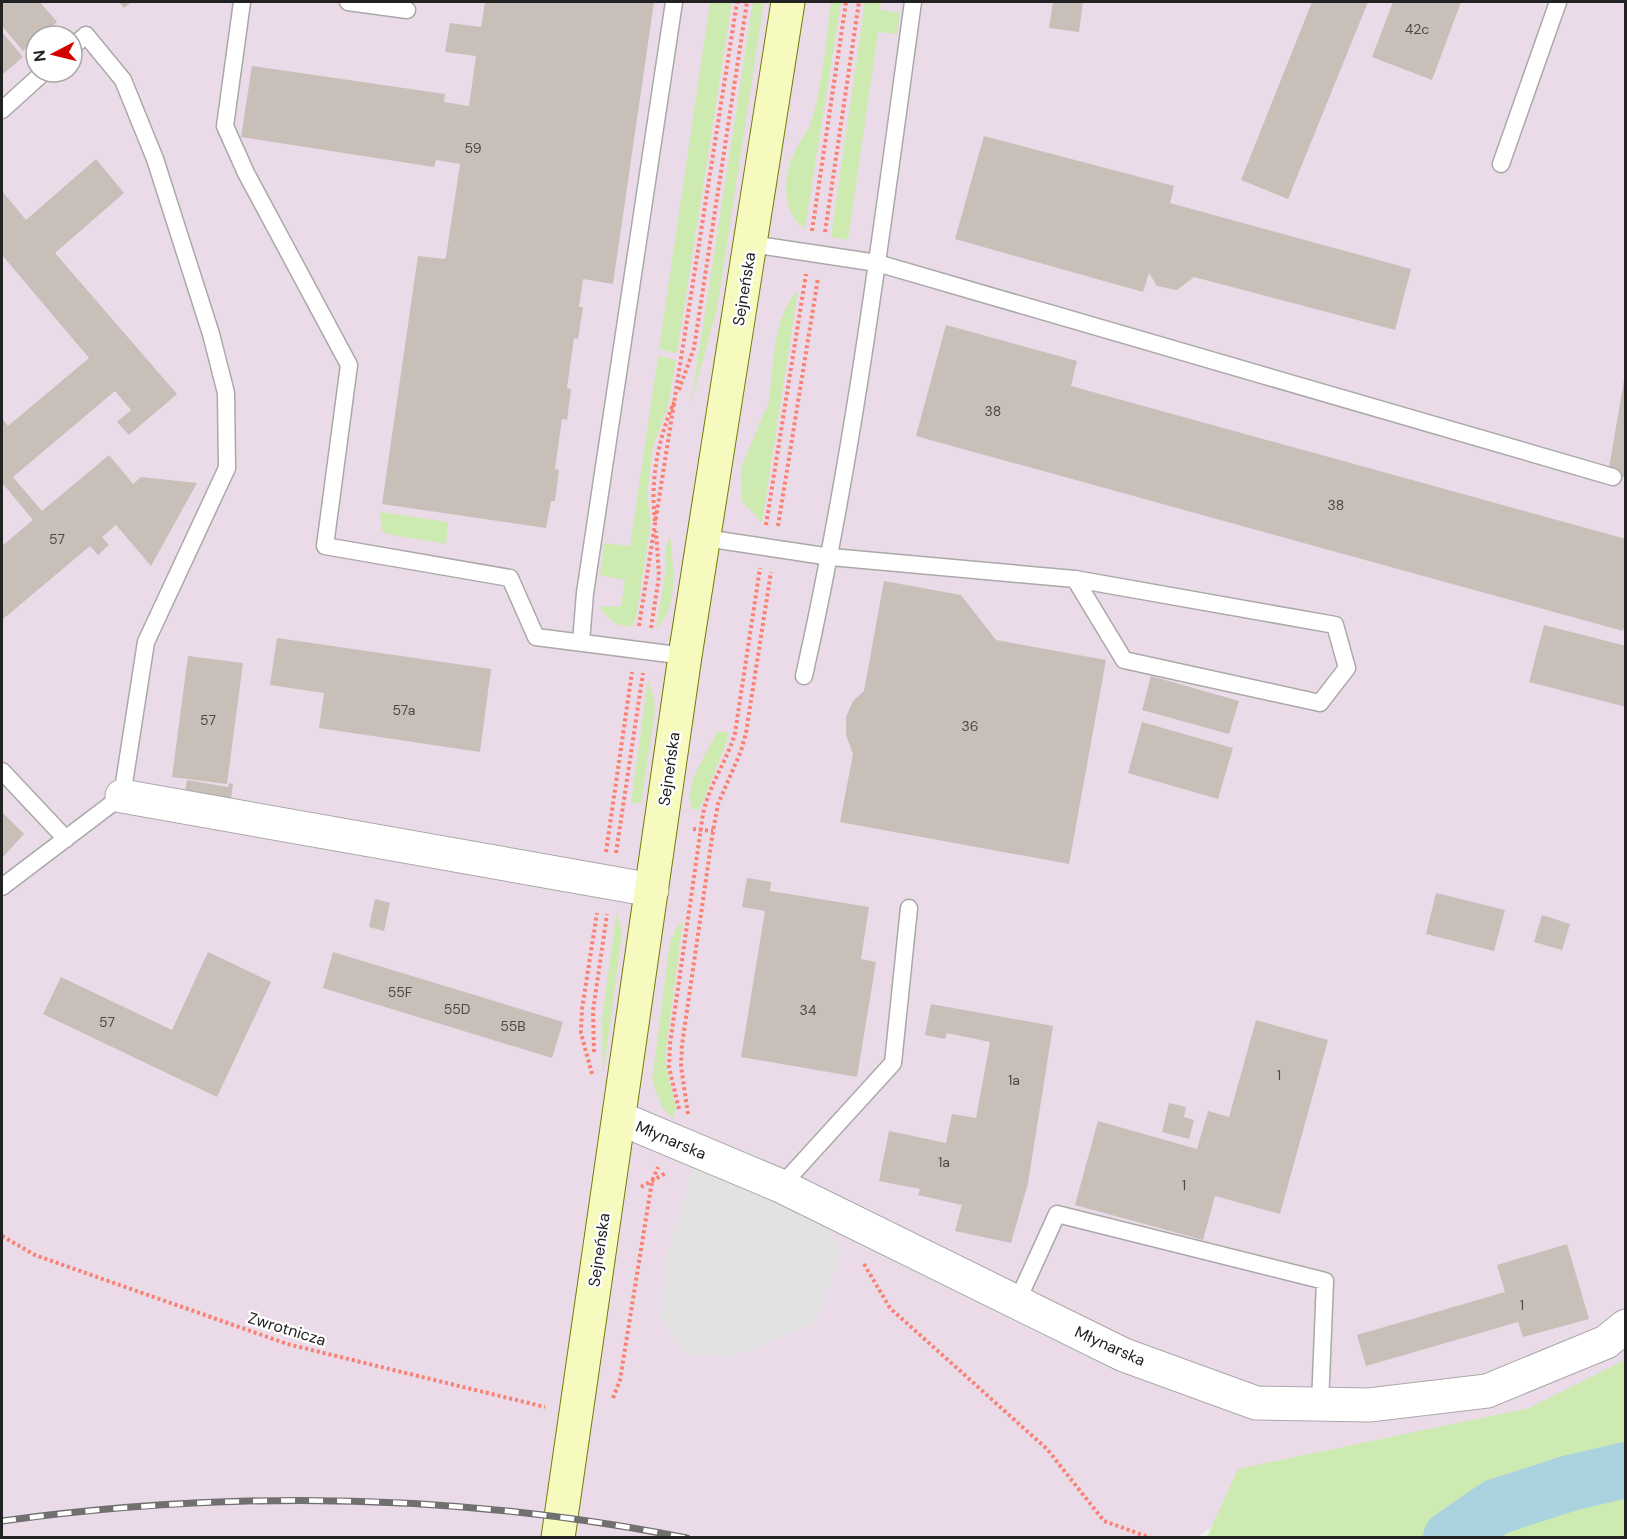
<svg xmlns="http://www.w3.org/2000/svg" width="1627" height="1539" font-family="'DM Sans',sans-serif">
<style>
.industrial{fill:#ebdbe8;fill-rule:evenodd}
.grass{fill:#cdebb0}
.parking{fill:#e2e2e2}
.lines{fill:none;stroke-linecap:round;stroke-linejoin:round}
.river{stroke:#aad3df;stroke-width:56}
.building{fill:#c7bfb8}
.lane-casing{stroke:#a9a9a9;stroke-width:19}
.street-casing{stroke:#a9a9a9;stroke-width:35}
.secondary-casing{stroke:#707d05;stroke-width:35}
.path{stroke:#fa8072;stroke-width:4;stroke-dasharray:3 3;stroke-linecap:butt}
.lane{stroke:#fff;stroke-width:16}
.street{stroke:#fff;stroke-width:33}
.secondary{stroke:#f7fabf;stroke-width:33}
.rail-casing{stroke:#707070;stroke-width:7}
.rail{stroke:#fff;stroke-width:4.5;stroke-dasharray:14;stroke-linecap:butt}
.labels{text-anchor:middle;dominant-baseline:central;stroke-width:4.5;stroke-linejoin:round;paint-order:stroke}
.number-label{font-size:14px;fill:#4b4948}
.street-label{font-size:16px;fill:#222;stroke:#fff}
</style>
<rect width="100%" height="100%" fill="#f2efe9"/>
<path class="industrial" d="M2 2H1625V1409L1239 1511 1196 1537 2 1538ZM36 36H72V72H36Z"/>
<path class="grass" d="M710 2H732L677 353 659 349Z
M753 2H764L717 309 691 404Z
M831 2H841L805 228C781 215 783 175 794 153 801 140 809 131 813 116 823 80 826 39 831 2Z
M865 2H881L880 10 900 13 897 34 878 32 848 240 831 237Z
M798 290 762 523 742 501 741 468 763 415 768 407C774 370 771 319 798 290Z
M658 356 676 360 668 406 653 447 647 495 651 521 636 618 630 627C616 626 608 618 599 607L621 606 625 580 600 575 604 543 630 546Z
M380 512 448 522 446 544 387 534 382 530Z
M670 536C673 567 680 605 656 629L666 569 665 549Z
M648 679 654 698 655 712 641 803H631Z
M717 731 728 733 729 736 701 806 697 810 692 809C683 783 708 754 717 731Z
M617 910 622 934 603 1077 602 1018Z
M683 920 665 1059 676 1108 673 1119 662 1107 652 1080 670 943 676 929Z
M1625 1360V1537H1207L1238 1469 1529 1408Z"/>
<path class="parking" d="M693 1167 821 1222 842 1251 816 1323 732 1357 686 1354 659 1319 668 1251Z"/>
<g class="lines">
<path class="river" d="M1451 1538 1496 1507 1570 1483 1626 1470"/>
</g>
<path class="building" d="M2 2H40L57 22 41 36H36V40L23 51 2 26Z
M119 2H131L124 8Z
M485 2H654L613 284 583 279 579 307H583L578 339 574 338 567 388 571 389 567 420 562 419 555 469 559 470 555 501H551L546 528 382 504 418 256 445 259 446 257 460 164 436 160 434 167 241 137 252 66 445 94 444 102 469 106 476 56 445 52 450 23 481 27Z
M1053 2H1083L1079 32 1049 28Z
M1312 2H1368L1288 199 1241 180Z
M1393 2H1461L1432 80 1372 57Z
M2 32 23 57 2 75Z
M984 136 1174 186 1170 203 1411 269 1395 330 1194 277 1177 290 1157 286 1149 273 1143 292 955 239Z
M96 159 124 193 55 253 177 394 129 435 117 422 131 410 115 391 13 477 42 511 109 455 133 484 141 477 197 483 151 566 116 525 102 537 109 545 98 555 90 546 2 620V546L33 520 4 485 2 487V418L8 426 89 358 2 255V191L26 220Z
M946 325 1077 361 1071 386 1626 539V620L1623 631 916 436Z
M1624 380H1626V477L1608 474Z
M884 581 961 595 996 640 1106 660 1069 864 840 822 853 754 846 735V717L853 701 864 691Z
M1544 625 1626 646V707L1529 682Z
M277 638 491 669 480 752 319 728 324 693 270 685Z
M188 656 243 663 227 784 172 777Z
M1151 676 1239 701 1229 734 1142 710Z
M1142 722 1233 748 1218 799 1128 773Z
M187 780 228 787 229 783 233 784 230 807 184 796Z
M2 812 24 834 2 858Z
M747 878 771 882 770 891 869 907 861 959 876 962 857 1077 741 1057 765 911 742 907Z
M1436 893 1505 910 1494 951 1426 934Z
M375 899 390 903 384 931 369 927Z
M1542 915 1570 924 1562 950 1534 942Z
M208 952 271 982 217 1097 43 1014 61 977 172 1030Z
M333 952 563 1022 552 1058 323 988Z
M931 1004 1053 1026 1028 1183 1011 1243 955 1231 962 1205 918 1195 920 1189 879 1181 889 1131 946 1143 952 1114 976 1118 990 1042 947 1033 945 1039 925 1035Z
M1256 1020 1328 1040 1280 1214 1215 1196 1203 1240 1075 1205 1098 1121 1197 1149 1208 1111 1229 1117Z
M1169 1103 1186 1107 1184 1117 1194 1120 1189 1139 1162 1132Z
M1567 1244 1589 1319 1523 1337 1518 1322 1366 1366 1357 1335 1505 1292 1497 1265Z"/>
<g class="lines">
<defs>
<path id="lane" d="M242 2 225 126 246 173 349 365 325 546 510 578 536 637 685 656
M348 2 407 10
M2 110 44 72
M1501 164 1558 2
M751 244 877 263 1613 477
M705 538 831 557 1075 579 1335 625 1347 668 1320 703 1124 660 1075 579
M581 642 585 593 674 2
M804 676C854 454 882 227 913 2
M2 771 66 839
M2 887 122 796 146 642 227 468 226 393 211 334 155 159 123 80 86 35 72 47
M781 1186 893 1063 909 908
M1017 1302 1057 1214 1325 1281 1320 1404"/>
<path id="street" d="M122 796 652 890
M619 1118 781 1186 1124 1355 1256 1403 1369 1405 1487 1391 1606 1342 1626 1326"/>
<path id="secondary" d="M558 1538 685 656 788 2"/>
</defs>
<use href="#lane" class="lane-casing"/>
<use href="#street" class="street-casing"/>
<use href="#secondary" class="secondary-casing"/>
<path class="path" d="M812 231 846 2
M825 232 859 2
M679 390 694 348 747 2
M655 521C650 480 658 440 674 402
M766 525 806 274
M778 526 818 278
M639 626 737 2
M651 628 659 576 656 531
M693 829 713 831
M606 852 632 672
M616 853 643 673
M594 1052 593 1011 607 914
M592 1074 581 1033 582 1009 597 913
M679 1109 669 1067 670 1044 703 814C709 785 727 761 735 733L760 568
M688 1114 681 1066 682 1045 713 831 718 804 741 751 746 733 771 572
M641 1187 666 1173
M2 1236 35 1255 287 1344 545 1407
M864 1264 890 1308 1047 1449 1104 1521 1151 1538
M613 1398 620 1380 652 1181 658 1167"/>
<use href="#lane" class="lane"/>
<use href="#street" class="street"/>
<use href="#secondary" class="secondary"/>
<defs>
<path id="rail" d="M2 1521C230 1490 461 1493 687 1538"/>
</defs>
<use href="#rail" class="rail-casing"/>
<use href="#rail" class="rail"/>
</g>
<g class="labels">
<g class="number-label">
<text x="1417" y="29">42c</text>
<text x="473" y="148">59</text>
<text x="993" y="411">38</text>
<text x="1336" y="505">38</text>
<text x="57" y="539">57</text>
<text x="404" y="710">57a</text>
<text x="208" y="720">57</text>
<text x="970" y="726">36</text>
<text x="400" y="992">55F</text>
<text x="457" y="1009">55D</text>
<text x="808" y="1010">34</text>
<text x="107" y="1022">57</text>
<text x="513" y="1026">55B</text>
<text x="1279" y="1075">1</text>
<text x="1014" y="1080">1a</text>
<text x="944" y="1162">1a</text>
<text x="1184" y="1185">1</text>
<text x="1522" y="1305">1</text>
</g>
<g class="street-label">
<text transform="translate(744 289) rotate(-81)">Sejneńska</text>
<text transform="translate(669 769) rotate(-82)">Sejneńska</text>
<text transform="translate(671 1140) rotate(23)">Młynarska</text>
<text transform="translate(599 1250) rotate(-82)">Sejneńska</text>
<text transform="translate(287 1329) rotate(17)">Zwrotnicza</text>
<text transform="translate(1110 1346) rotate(24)">Młynarska</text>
</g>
</g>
<rect width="1627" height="1539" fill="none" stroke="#222222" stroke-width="6"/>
<g transform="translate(54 54) rotate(263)"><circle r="28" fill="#ffffff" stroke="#a7a7a7" stroke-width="1.5"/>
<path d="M0-4.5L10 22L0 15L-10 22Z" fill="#d40000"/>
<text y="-9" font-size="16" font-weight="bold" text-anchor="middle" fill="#222222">N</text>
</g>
</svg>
